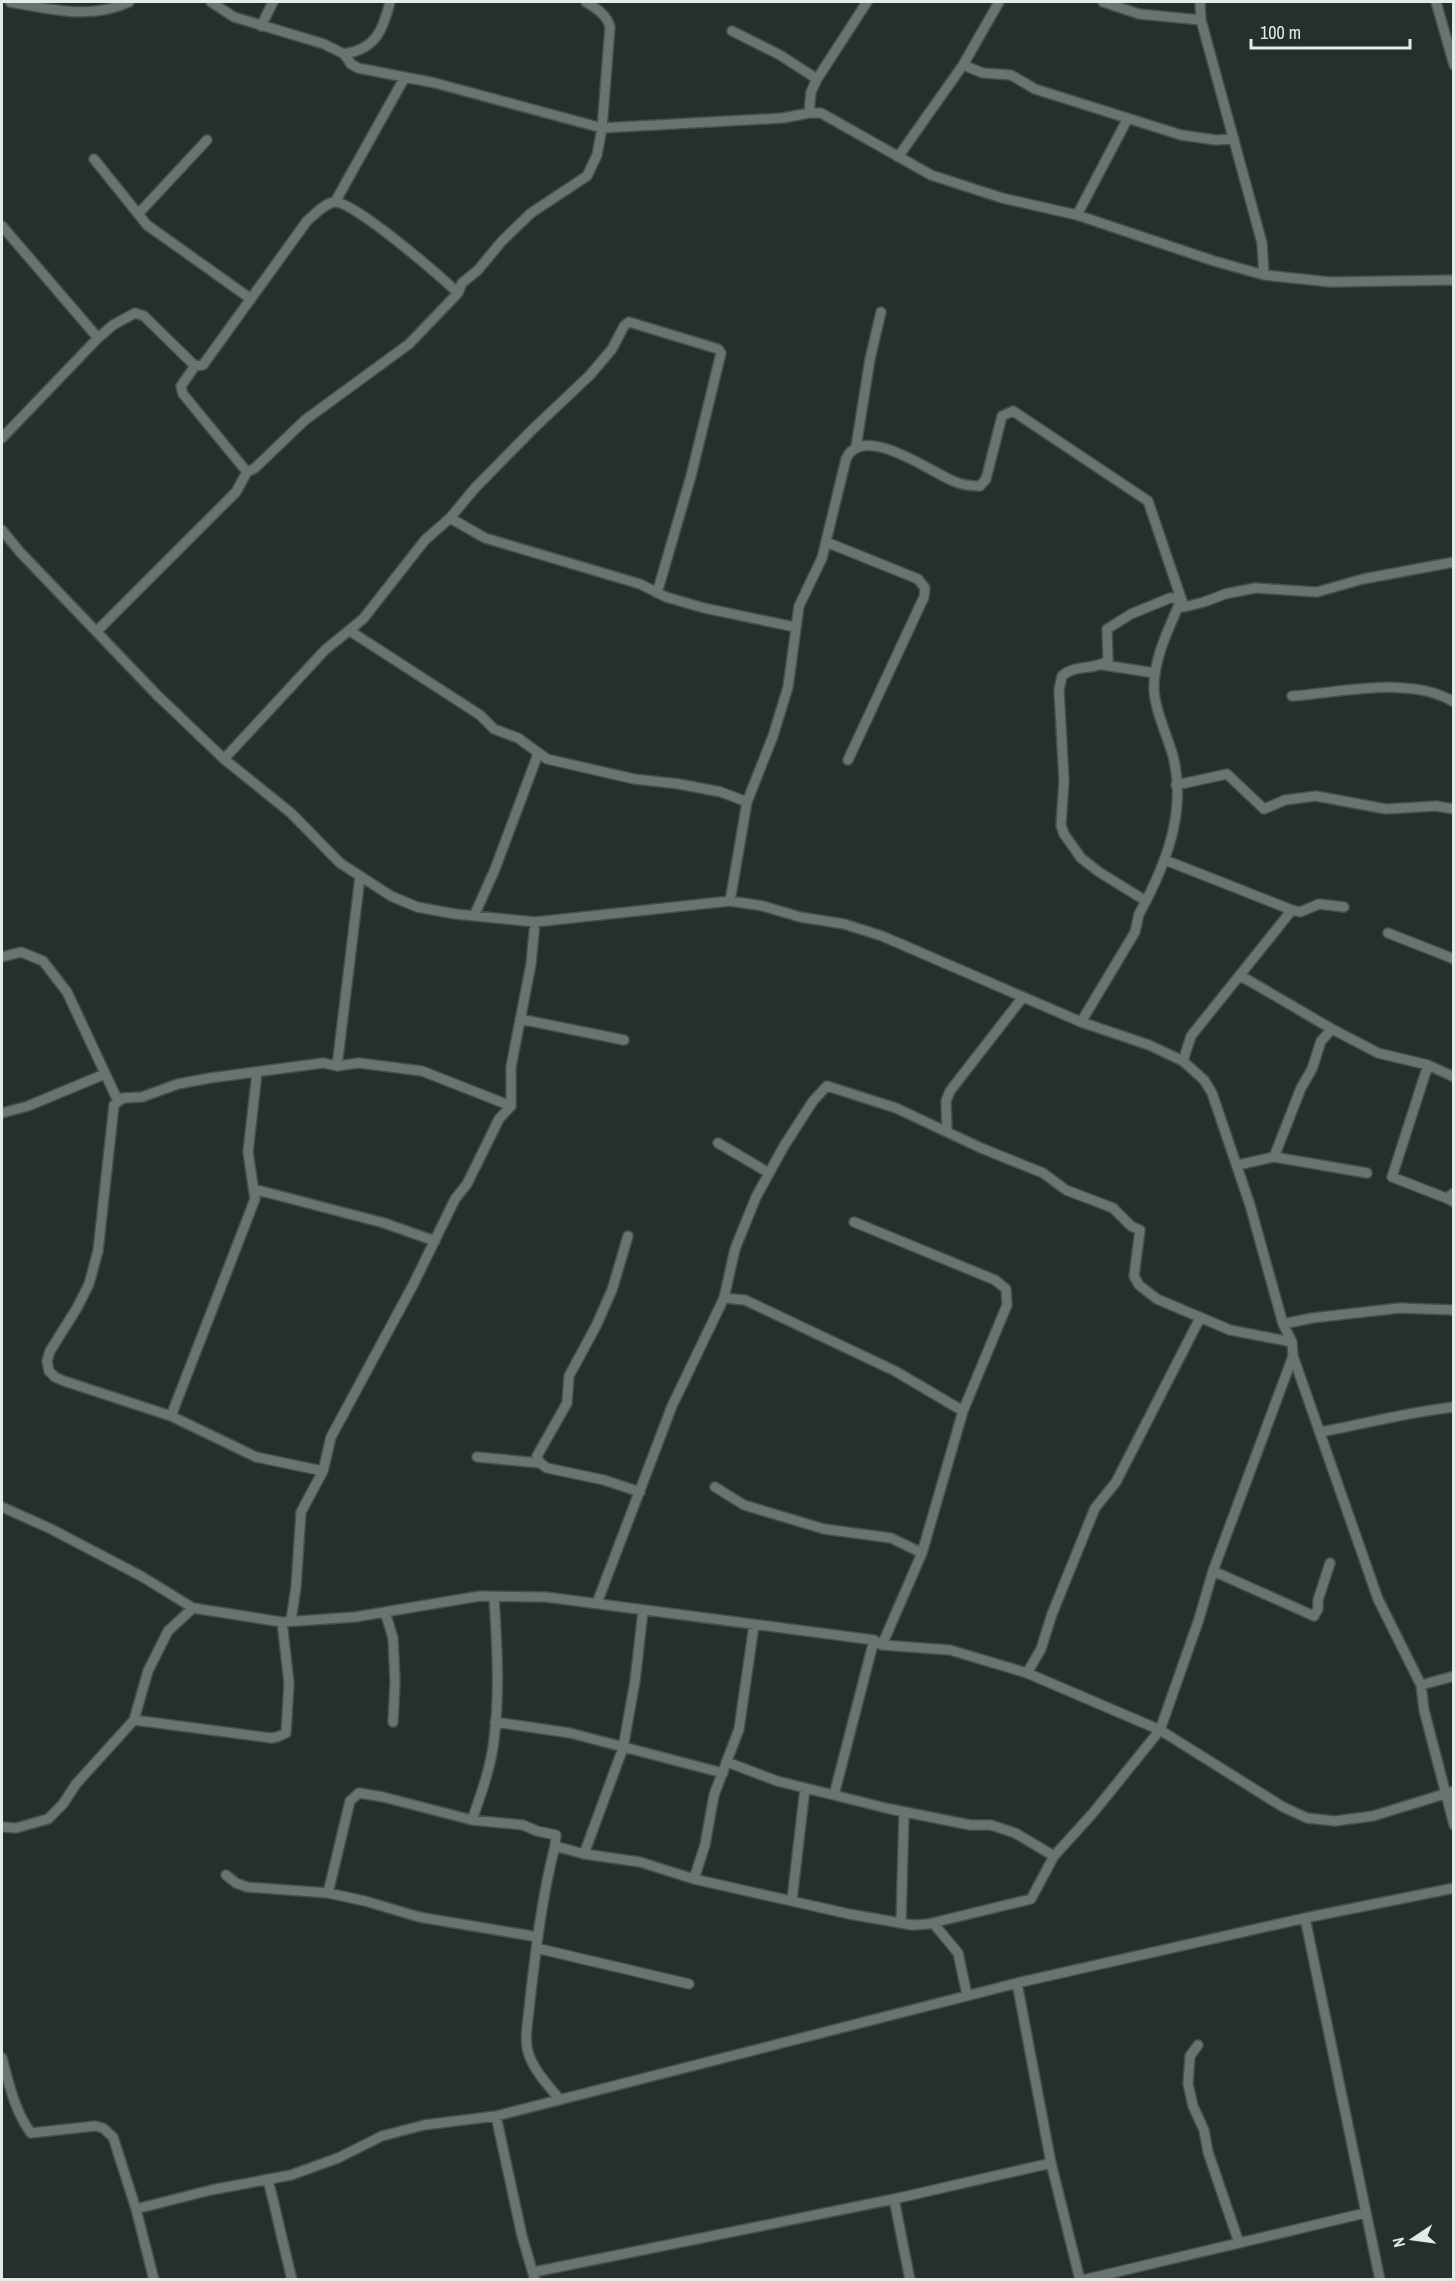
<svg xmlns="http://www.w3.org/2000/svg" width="1455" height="2281" font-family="'Archivo Narrow',sans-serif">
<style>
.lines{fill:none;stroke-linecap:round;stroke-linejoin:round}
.minor-casing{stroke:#454f4d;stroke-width:12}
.minor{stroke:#677472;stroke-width:9}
</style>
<rect width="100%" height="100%" fill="#25302e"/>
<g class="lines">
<defs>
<path id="minor" d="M10 2C49 9 91 20 129 2
M211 2 234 17 324 44 344 54 351 64 358 68 435 83 602 128 783 118 809 113H821L931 175 1002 198 1077 215 1214 261 1264 275 1330 282 1454 280
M1103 2 1139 14 1201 20
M1200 2 1201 20 1262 243 1264 275
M1436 2 1454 65
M261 26 273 2
M732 31 780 55 817 79
M344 54C376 49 383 30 390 2
M963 65 983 73 1011 75 1035 89 1181 135 1216 140 1234 139
M809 113 811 92 817 79 867 2
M898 157 963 65 999 2
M94 159 147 225 251 299
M335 202 405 77
M138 214 207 140
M1077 215 1128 118
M2 226 98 338
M195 366 181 386 183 394 247 472 255 468 305 420 409 344 458 293
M2 438 98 338 113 325 135 313 144 316 195 366 203 365 307 221C315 214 324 204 334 202 353 200 441 277 458 293L462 283 478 270 502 241 531 213 587 176 597 155 602 128 610 27C607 15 596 8 586 2
M856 447 870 359 881 312
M450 518 485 538 640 584 666 597 704 608 795 627
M2 530 20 552 157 695 224 759 291 813 340 863 391 896 417 907 455 914 535 922 730 901 763 906 800 917 844 924 882 936 1081 1022 1149 1045 1183 1061 1204 1080 1212 1093 1250 1205 1283 1324 1292 1342 1293 1356 1378 1599 1421 1685 1424 1710 1454 1825
M826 542 918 579 925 588 924 597 848 760
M97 631 236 492 247 472
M350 631 480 715 494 729 518 738 547 759 634 779 679 784 721 792 747 802
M1103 665 1155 673
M1292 696C1340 693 1411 675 1454 702
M224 759 325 650 363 619 425 540 450 518 475 488 533 429 590 375 612 349 624 326 629 322 718 349 721 353 691 476 657 593
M1176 785 1227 774 1264 809 1285 800 1316 796 1386 809 1436 806 1454 809
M1165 860 1292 910
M730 901 747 802 773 736 788 687 799 606 822 558 846 459C862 422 931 472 953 481 962 485 971 486 980 486L986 479 1002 416 1013 411 1148 501 1184 607
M1146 901C1169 856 1186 807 1173 756 1167 735 1153 706 1154 685 1155 655 1169 629 1180 602
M474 916 495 869 538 754
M1388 933 1454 959
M2 957 21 952 43 961 67 992 118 1101
M1241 976 1332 1029
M520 1019 624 1040
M1081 1022 1135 932 1139 914 1146 901 1099 872 1081 858 1064 834 1061 825 1064 781 1059 690 1062 676C1074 664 1095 671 1108 660L1107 629 1131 614 1170 598H1176L1184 607 1204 602 1225 594 1255 588 1317 592 1363 579 1454 562
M1183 1061 1191 1036 1292 910 1300 912 1319 904 1344 907
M1428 1065 1392 1177 1446 1198
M337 1066 360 877
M2 1113 28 1106 105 1074
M947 1131 946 1101 950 1091 1023 997
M718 1143 769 1173
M1274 1157 1367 1173
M1238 1165 1274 1157 1301 1088 1312 1069 1321 1041 1332 1029 1378 1053 1428 1065 1454 1077
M254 1189 384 1223 435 1241
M1454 1193 1446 1198 1454 1202
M854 1222 995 1280 1006 1289 1007 1305 963 1411 922 1553 882 1645
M628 1236 612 1290 596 1326 569 1376 567 1403 537 1456 540 1463 547 1468 604 1480 640 1492
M724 1298 745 1300 895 1371 963 1411
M1283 1324 1312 1318 1400 1308 1454 1310
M171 1416 255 1199 248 1152 257 1073
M1320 1432C1364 1424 1408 1412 1454 1407
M477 1457 540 1463
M323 1471 256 1457 171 1416 64 1381 55 1377 49 1371 47 1361 50 1351 77 1308 89 1284 98 1251 114 1105 123 1098 142 1097 178 1084 210 1078 323 1063 337 1066 359 1063 422 1071 511 1106
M715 1487 744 1505 824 1529 891 1538 922 1553
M2 1507 49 1528 141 1576 193 1608 282 1622 355 1617 480 1596 546 1597 874 1640 882 1645 950 1650 1027 1673 1160 1730 1283 1807 1307 1818 1335 1821 1373 1816 1454 1791
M1213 1571 1314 1616 1318 1609V1600L1330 1563
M597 1603 672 1406 724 1298 735 1249 756 1197 784 1146 813 1101 827 1086 896 1108 981 1148 1043 1173 1066 1190 1113 1208 1131 1226 1140 1230 1134 1276 1139 1285 1157 1299 1230 1330 1292 1342
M385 1612 393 1638 395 1681 393 1722
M291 1620 296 1587 301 1512 323 1471 331 1437 413 1285 455 1199 467 1184 499 1119 511 1106V1067L531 964 535 922
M1027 1673 1041 1649 1052 1614 1095 1508 1116 1482 1200 1318
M1421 1685 1454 1676
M134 1720 271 1738 277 1737 286 1733 289 1683 282 1622
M495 1722 570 1733 723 1773
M727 1762 777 1781 890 1809 970 1825H991L1015 1833 1054 1856
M834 1795 874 1640
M472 1820C481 1794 491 1767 494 1740 500 1692 497 1645 494 1597
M2 1827 16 1828 48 1819 63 1804 76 1784 134 1720 148 1671 168 1631 193 1608
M584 1854 623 1748 635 1681 643 1611
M226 1875 236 1883 247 1887 328 1893 365 1901 419 1917 538 1937
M694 1879 705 1845 714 1795 739 1729 754 1625
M328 1893 350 1801 359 1793 383 1797 472 1820 523 1825 537 1831 556 1835 555 1846
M792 1900 805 1788
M1305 1918 1380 2280
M901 1923 904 1812
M933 1923 958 1953 967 1995
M536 1948 689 1984
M1017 1983 1051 2163 1080 2280
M1198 2045 1190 2056 1188 2084 1193 2106 1204 2130 1208 2152 1239 2243
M2 2058C9 2084 15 2112 31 2133L95 2126 103 2128 113 2137 136 2209 154 2280
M560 2100C549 2086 535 2072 529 2055 523 2039 529 2016 530 2000 536 1948 542 1896 555 1846L584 1854 640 1862 694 1879 849 1914 912 1925 928 1924 1031 1899 1054 1856 1093 1813 1160 1730 1199 1619 1213 1571 1293 1356
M496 2116 522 2236 535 2280
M268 2179 292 2280
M894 2199 1051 2163
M136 2209 211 2190 291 2175 338 2158 382 2136 424 2125 496 2116 1017 1983 1305 1918 1454 1888
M534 2272 894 2199 910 2280
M1083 2280 1365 2213"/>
</defs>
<use href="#minor" class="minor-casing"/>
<use href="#minor" class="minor"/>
</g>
<rect width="1455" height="2281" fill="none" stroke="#e3eae9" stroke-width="6"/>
<g transform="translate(1413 2239) rotate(257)" stroke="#25302e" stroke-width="4.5" paint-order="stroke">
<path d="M0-4.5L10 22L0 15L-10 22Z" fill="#e3eae9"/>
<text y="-9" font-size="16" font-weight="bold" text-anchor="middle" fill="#e3eae9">N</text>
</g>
<path d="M1251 39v9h159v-9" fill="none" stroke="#e3eae9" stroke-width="3"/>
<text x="1260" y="39" font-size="18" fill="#e3eae9" stroke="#25302e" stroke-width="4.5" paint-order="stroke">100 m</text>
</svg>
